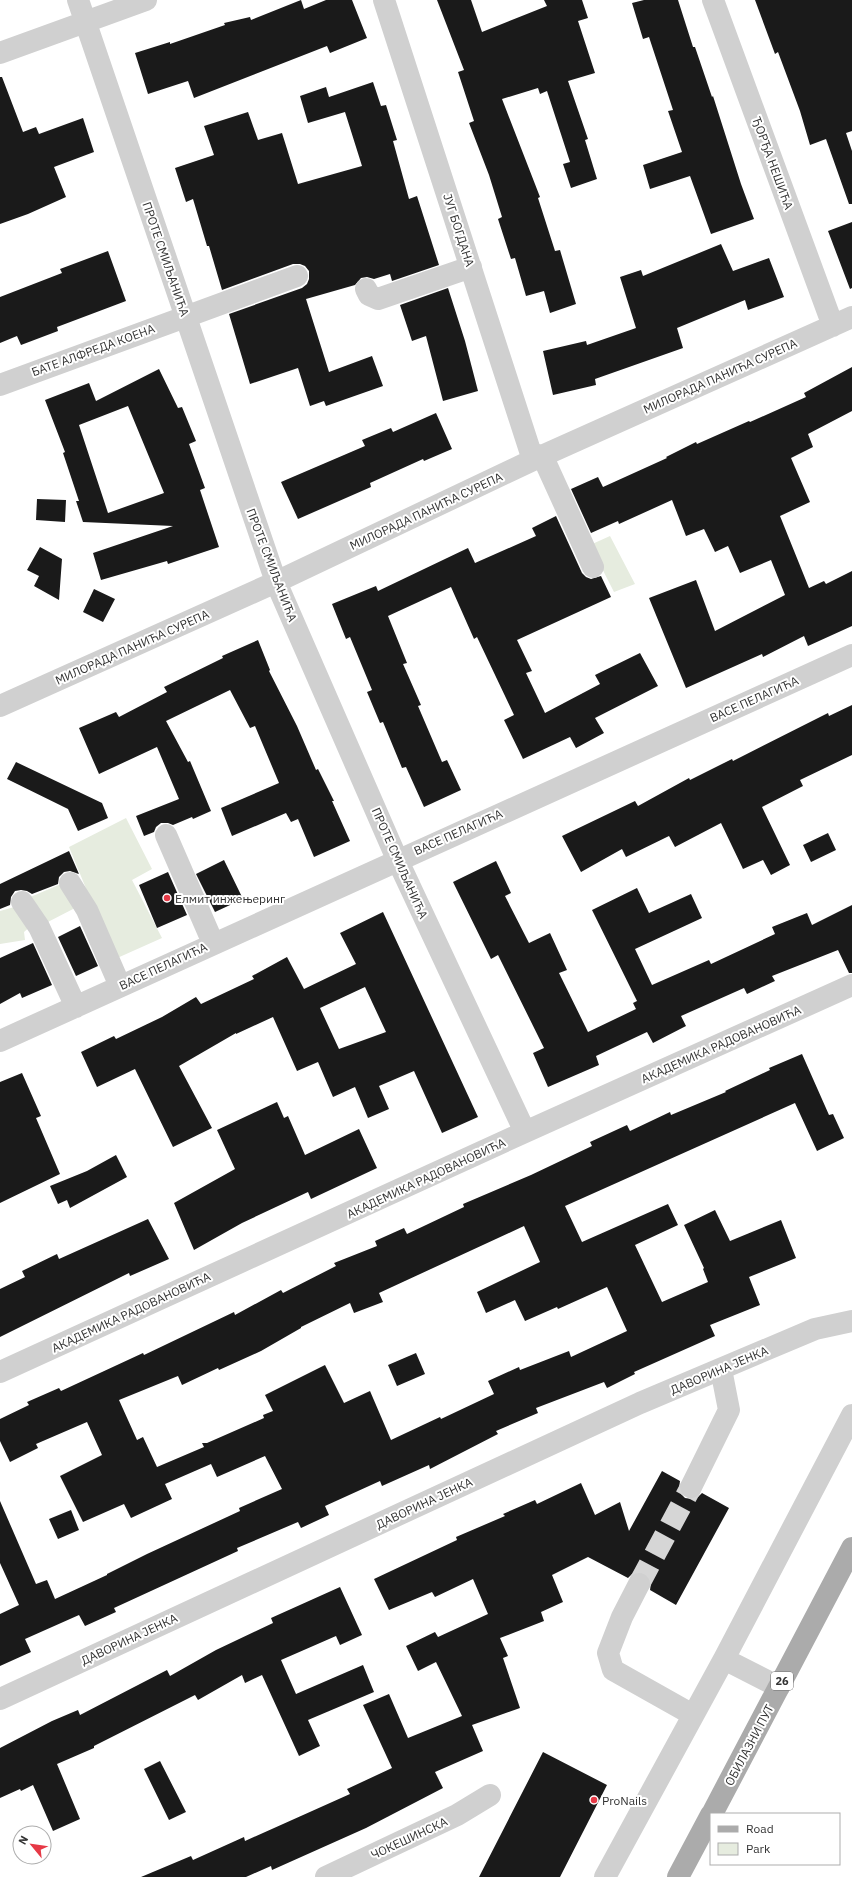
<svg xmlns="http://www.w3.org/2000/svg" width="852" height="1877" font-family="'IBM Plex Sans',sans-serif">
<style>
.green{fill:#e6ecdf}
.building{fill:#1a1a1a;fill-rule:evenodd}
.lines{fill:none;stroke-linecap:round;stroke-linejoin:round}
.minor-tunnel{stroke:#d6d6d6;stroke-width:22;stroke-dasharray:22 11;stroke-linecap:butt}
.minor{stroke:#d0d0d0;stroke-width:22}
.major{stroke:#ababab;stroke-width:22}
.poi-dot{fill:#e63946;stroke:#fff;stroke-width:1.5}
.labels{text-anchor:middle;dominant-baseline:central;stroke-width:4;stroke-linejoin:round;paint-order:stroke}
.shield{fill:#fff;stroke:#707070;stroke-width:1}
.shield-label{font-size:11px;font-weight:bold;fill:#333}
.street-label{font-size:12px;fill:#333;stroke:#fff}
.poi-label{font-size:12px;fill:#333;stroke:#fff;text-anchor:start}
</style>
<rect width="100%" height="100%" fill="#fff"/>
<path class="green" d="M610 536 635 584 614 592 590 545Z
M126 818 152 869 132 880 162 938 115 959 69 847Z
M61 884 75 908 44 924 28 898Z
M18 906 31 926 24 932 25 940 0 944V911Z"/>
<path class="building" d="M301 0 304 9 326 0H352L367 38 330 53 327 46 194 98 188 81 148 94 135 53 170 42V44L225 25 224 23 250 17 251 20Z
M437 0H471L482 32 547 6 544 0H582L588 18 578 21 595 73 568 81 588 139 585 140 597 179 571 188 563 164 570 162 547 91 540 94 538 88 502 99 540 197 538 198 555 251 560 250 576 304 550 313 544 291 526 296 515 258 511 259 498 219 502 217 489 175 469 123 474 121 458 72 464 70Z
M644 0H678L693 47H695L712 97 713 96 741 184 754 219 711 234 690 176 650 189 643 165 682 152 668 111 673 110 649 37 643 39 632 3Z
M755 0H852V131L846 133 852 151V204H849L826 139 810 145 800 111 778 52 775 54Z
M0 77H2L23 132 36 127 39 134 83 118 94 152 54 167 66 197 28 214 0 224Z
M373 82 381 106 386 105 397 140 393 141 409 199 417 196 439 265 392 281 390 274 374 279 367 277 361 278 355 285 306 299 329 372 372 356 383 386 326 406 324 401 310 406 298 368 250 384 229 314 302 288 307 284 309 279V271L305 266 300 264H293L222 290 209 246H207L193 199 186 202 175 168 214 155 204 126 248 112 258 140 282 133 298 184 362 166 345 112 308 123 300 96 326 87 329 97Z
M852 222V288L850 289 828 231Z
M721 244 733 271 769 258 784 297 748 310 745 300 677 328 683 348 595 379 596 385 553 395 543 351 586 341 587 345 636 328 620 277 641 270 643 276Z
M108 251 126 301 57 327 58 331 21 345 17 336 0 343V297L62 273 60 269Z
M448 288 465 341 478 391 443 401 426 336 412 341 400 305Z
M852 367V411L808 434 813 447 791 458 810 502 780 516 809 588 824 581 826 584 852 571V626L808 646 804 636 763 657 762 654 686 688 649 598 696 580 715 631 785 595 771 560 740 573 728 546 715 552 704 529 686 536 672 500 619 524 618 521 591 533 571 489 598 477 603 487 667 458 666 457 696 442 697 444 749 421 750 422 806 397 804 393Z
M159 369 178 408 182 407 196 441 189 444 205 488 200 490 219 547 168 564 167 561 101 580 93 553 173 526 83 522 76 501H79L63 453 65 452 45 400 89 383 96 401ZM128 406 164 493 108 513 79 425Z
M436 413 452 449 424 461 423 459 370 483 371 487 298 519 281 482 365 446 362 440 391 428 393 432Z
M37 499 66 500 65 522 36 520Z
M556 516 582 573 586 577 591 579 601 576 611 597 517 640 532 671 526 673 545 713 600 684 595 675 640 653 658 686 595 718 604 733 576 748 570 737 523 759 504 720 514 715 477 637 474 639 451 587 388 616 407 663 403 664 421 705 418 706 442 762 447 760 461 790 424 807 406 767 402 768 383 722 380 723 367 692 372 690 350 637 346 639 332 604 376 586 378 591 468 548 475 563 536 536 532 528Z
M40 547 62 559 59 600 34 586 39 576 27 570Z
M94 589 115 599 103 622 83 612Z
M258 640 270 670 269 671 297 726 316 770 318 769 334 801H332L350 841 314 857 298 819 291 822 286 813 232 836 221 808 279 783 255 726 250 728 230 690 166 721 188 762 190 761 211 811 193 819 192 817 173 825 168 823H161L156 827 154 832 144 836 136 816 179 799 157 747 99 774 79 728 116 712 119 717 167 692 164 687 223 658 222 656Z
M852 705V755L800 780 803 786 762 807 790 865 771 875 763 860 743 869 721 823 675 847 669 836 626 857 622 849 581 872 562 836 635 801 638 806 689 778 690 780 732 759 733 761 828 713 829 716Z
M16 762 102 803 108 818 78 831 68 809 7 779Z
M828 833 836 850 811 862 803 845Z
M69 851 79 874 70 871 64 872 59 877 58 884 32 894 27 891 21 890 15 891 11 897 10 905 0 909V884Z
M224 860 243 899 215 912 196 874Z
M496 861 511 893 505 896 529 943 550 933 567 970 559 973 588 1032 636 1009 633 1003 637 1001 592 910 637 888 649 913 691 894 702 918 635 949 652 985 709 960 711 964 775 934 772 927 807 913 812 925 852 905V973H849L838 950 772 976 775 981 747 994 744 988 681 1016 686 1026 653 1043 647 1032 596 1056 599 1065 548 1087 533 1053 544 1048 498 955 491 959 453 882Z
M168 872 187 915 157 928 139 885Z
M383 912 478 1117 442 1133 414 1071 379 1086 389 1109 368 1118 355 1087 333 1097 318 1062 297 1071 273 1017 236 1034V1033L179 1066 212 1128 173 1147 135 1069 97 1087 81 1052 114 1036 116 1039 162 1017 196 997 201 1004 254 979 252 976 287 957 304 989 356 964 340 933ZM365 987 386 1032 339 1049 320 1008Z
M80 926 98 966 76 976 58 937Z
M33 943 52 985 22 998 20 993 0 1004V958Z
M802 1054 829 1115 833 1114 844 1138 817 1151 795 1103 565 1206 582 1242 668 1204 678 1225 635 1245 662 1302 708 1282 703 1269 704 1268 684 1225 715 1210 730 1241 781 1220 796 1258 749 1277 760 1305 710 1325 715 1336 634 1372 635 1374 607 1388 604 1382 536 1408 538 1413 496 1431 498 1434 430 1469 429 1465 382 1486 380 1481 325 1506 329 1515 301 1528 298 1522 237 1548 238 1551 114 1608 116 1612 85 1626 79 1615 25 1639 31 1652 0 1666V1614L19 1605 0 1563V1501L36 1584 47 1580 55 1599 107 1575V1574L147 1554 240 1511 239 1508 282 1489 265 1456 217 1477 211 1464 165 1484 172 1499 131 1518 124 1504 83 1522 60 1476 102 1455 87 1422 36 1444 38 1448 10 1462 0 1441V1419L29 1405 27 1402 59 1388 61 1391 143 1353 144 1355 234 1312 235 1315 281 1290 283 1293 336 1266 334 1263 377 1246 375 1241 404 1228 407 1234 464 1207 463 1204 531 1175 592 1146 590 1142 627 1125 630 1131 670 1112 671 1115 726 1092 725 1091 770 1070 769 1068ZM524 1226 540 1262 477 1292 486 1313 515 1300 525 1321 557 1307 558 1309 607 1287 627 1331 571 1357 569 1351 520 1370 519 1367 488 1381 494 1394 441 1419 440 1417 391 1440 370 1391 344 1403 325 1365 265 1395 273 1411 263 1415 264 1418 207 1443H202L204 1447 157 1467 143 1437 137 1440 119 1400 178 1376 182 1385 218 1368 219 1370 261 1351 301 1328V1327L350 1303 354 1313 383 1302 379 1293Z
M22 1073 41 1116 36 1118 60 1174 0 1203V1082Z
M277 1102 284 1118 288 1116 305 1155 359 1129 377 1168 311 1199 308 1192 242 1223 194 1250 174 1203 235 1169 217 1130Z
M116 1155 127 1177 70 1208 67 1200 58 1204 50 1186 87 1171Z
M148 1219 169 1259 130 1276 129 1273 0 1337V1289L25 1277 22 1271 57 1254 59 1259Z
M416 1353 425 1374 397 1386 388 1365Z
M662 1471 680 1481 679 1488 681 1494 685 1498 692 1499 698 1497 702 1493 729 1508 676 1605 650 1590 651 1583 650 1578 645 1573 638 1572 632 1574 628 1578 588 1557 552 1575 563 1602 541 1612 544 1621 500 1638 508 1656 503 1658 520 1708 472 1725 483 1751 435 1772 443 1788 366 1828 272 1870 271 1866 246 1877H141L191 1856 193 1860 244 1837 245 1841 350 1794 347 1789 392 1768 363 1705 389 1694 408 1738 462 1716 436 1662 418 1671 406 1646 435 1632 438 1637 488 1614 473 1579 435 1597 432 1592 389 1610 374 1579 457 1540 456 1537 505 1516 503 1514 535 1500 537 1504 581 1483 595 1515 620 1502 629 1531Z
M71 1510 79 1530 58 1539 49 1519Z
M340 1587 362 1635 340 1645 336 1636 281 1660 296 1694 363 1665 374 1692 308 1720 320 1746 299 1756 262 1675 245 1683 242 1675 198 1700 195 1695 94 1746V1748L57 1764 80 1819 53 1831 33 1785 21 1791 20 1789 0 1798V1748L52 1721 78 1710 80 1715 167 1670 170 1676 216 1650 273 1623 271 1618Z
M543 1752 607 1785 560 1877H479Z
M160 1761 186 1812 169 1820 144 1769Z"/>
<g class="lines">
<path class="minor-tunnel" d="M639 1584 691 1487"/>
<path class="minor" d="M78 0 276 582 397 859 525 1132
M384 0 533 460
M713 0 833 326
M0 53 146 0
M366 289 369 295 378 299 471 267
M0 385 297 276
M542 455 593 567
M0 706 276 582 533 460 852 317
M166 835 213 943
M70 883 87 910 120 986
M22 902 39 927 76 1007
M0 1041 852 655
M0 1372 525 1132 852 985
M691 1487 729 1410 721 1369
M639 1584 622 1617 608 1653 613 1670 693 1715
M724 1659 852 1415
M0 1699 640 1403 815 1329 852 1321
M326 1877 457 1815 490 1795
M605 1877 724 1659 779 1687"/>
<path class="major" d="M712 1814 852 1548
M678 1877 711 1815"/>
</g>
<g class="poi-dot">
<circle cx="167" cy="898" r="4"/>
<circle cx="594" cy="1800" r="4"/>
</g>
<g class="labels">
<rect class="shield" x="771" y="1672" width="22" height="18" rx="3"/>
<g class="shield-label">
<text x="782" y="1681">26</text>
</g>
<g class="street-label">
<text transform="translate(773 163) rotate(70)">ЂОРЂА НЕШИЋА</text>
<text transform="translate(459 230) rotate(72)">ЈУГ БОГДАНА</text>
<text transform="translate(166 259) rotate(71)">ПРОТЕ СМИЉАНИЋА</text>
<text transform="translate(93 350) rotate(-20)">БАТЕ АЛФРЕДА КОЕНА</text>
<text transform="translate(720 376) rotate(-24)">МИЛОРАДА ПАНИЋА СУРЕПА</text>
<text transform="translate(426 511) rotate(-25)">МИЛОРАДА ПАНИЋА СУРЕПА</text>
<text transform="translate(272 565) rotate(69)">ПРОТЕ СМИЉАНИЋА</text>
<text transform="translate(132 647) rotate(-24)">МИЛОРАДА ПАНИЋА СУРЕПА</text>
<text transform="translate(754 699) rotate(-24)">ВАСЕ ПЕЛАГИЋА</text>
<text transform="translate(458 832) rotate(-24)">ВАСЕ ПЕЛАГИЋА</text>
<text transform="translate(400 863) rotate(66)">ПРОТЕ СМИЉАНИЋА</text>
<text transform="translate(163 966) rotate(-25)">ВАСЕ ПЕЛАГИЋА</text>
<text transform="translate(721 1044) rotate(-24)">АКАДЕМИКА РАДОВАНОВИЋА</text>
<text transform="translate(426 1178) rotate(-25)">АКАДЕМИКА РАДОВАНОВИЋА</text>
<text transform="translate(131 1312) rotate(-25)">АКАДЕМИКА РАДОВАНОВИЋА</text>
<text transform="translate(719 1370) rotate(-23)">ДАВОРИНА ЈЕНКА</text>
<text transform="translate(424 1503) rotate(-25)">ДАВОРИНА ЈЕНКА</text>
<text transform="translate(129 1639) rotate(-25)">ДАВОРИНА ЈЕНКА</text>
<text transform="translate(749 1745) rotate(-62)">ОБИЛАЗНИ ПУТ</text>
<text transform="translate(409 1838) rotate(-25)">ЧОКЕШИНСКА</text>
</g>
<g class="poi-label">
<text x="175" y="898">Елмит инжењеринг</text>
<text x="602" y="1800">ProNails</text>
</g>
</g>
<rect x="710" y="1813" width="130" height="52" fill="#ffffff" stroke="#adadad"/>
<rect x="718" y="1826" width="20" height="6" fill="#ababab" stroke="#adadad"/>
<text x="746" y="1833" font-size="12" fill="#333333">Road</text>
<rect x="718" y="1843" width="20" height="12" fill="#e6ecdf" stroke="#adadad"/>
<text x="746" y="1853" font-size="12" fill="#333333">Park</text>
<g transform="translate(32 1845) rotate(299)"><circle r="19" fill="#ffffff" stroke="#adadad"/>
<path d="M0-3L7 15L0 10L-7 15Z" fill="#e63946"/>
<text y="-6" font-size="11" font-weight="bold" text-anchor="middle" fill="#333333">N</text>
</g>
</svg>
